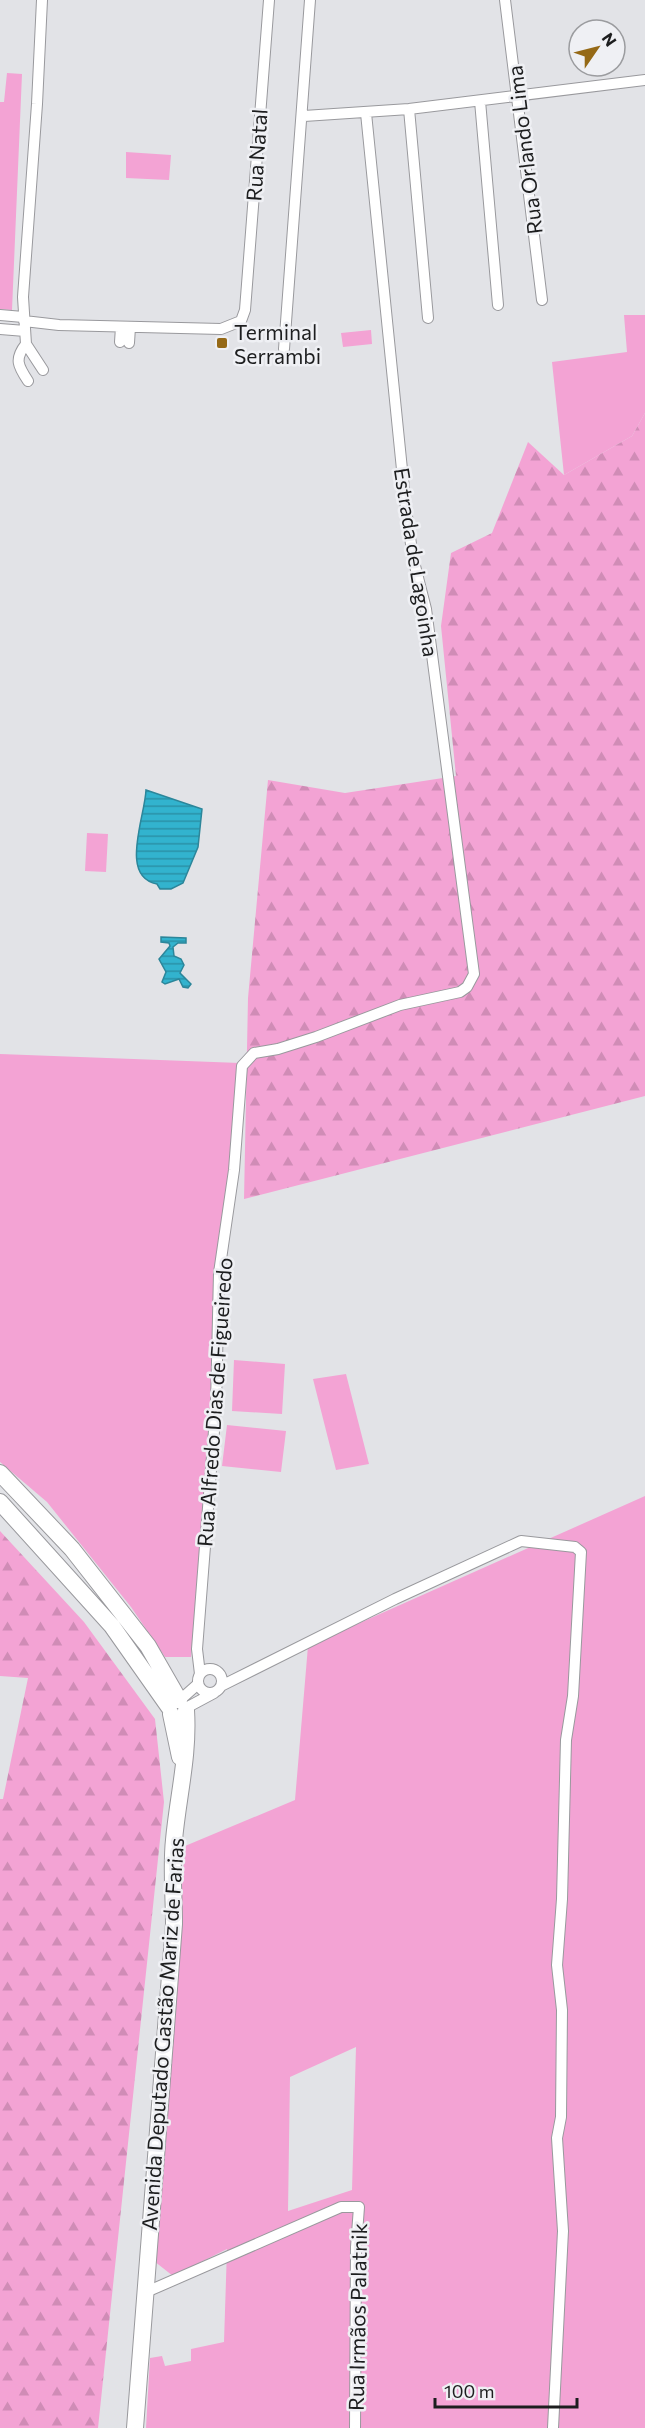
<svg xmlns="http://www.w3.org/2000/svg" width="645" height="2428" font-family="Commissioner,sans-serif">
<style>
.green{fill:#f3a3d4;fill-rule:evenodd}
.forest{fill:url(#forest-firs)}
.water{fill:url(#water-rules);stroke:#2c869a;stroke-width:1.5}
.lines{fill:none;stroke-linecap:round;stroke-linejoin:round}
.street-casing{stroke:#99999d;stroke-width:12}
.primary-casing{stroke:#99999d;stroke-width:18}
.street{stroke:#fff;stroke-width:10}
.primary{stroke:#fff;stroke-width:16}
.poi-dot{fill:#956916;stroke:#eff0f4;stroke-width:2}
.labels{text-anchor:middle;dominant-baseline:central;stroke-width:5;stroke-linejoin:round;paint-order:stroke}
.street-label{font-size:21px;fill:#1d1e1f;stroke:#eff0f4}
.poi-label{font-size:21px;fill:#1d1e1f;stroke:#eff0f4;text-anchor:start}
</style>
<defs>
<pattern id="forest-firs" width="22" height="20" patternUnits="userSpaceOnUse" patternTransform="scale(1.5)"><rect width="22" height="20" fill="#f3a3d4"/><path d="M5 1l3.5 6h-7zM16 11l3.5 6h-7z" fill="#d08cb6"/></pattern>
<pattern id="water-rules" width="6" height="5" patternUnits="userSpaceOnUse" patternTransform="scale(1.5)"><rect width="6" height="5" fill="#32b3ce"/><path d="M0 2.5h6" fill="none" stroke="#2a91a7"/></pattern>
</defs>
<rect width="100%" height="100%" fill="#e2e3e7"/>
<path class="green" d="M7 73 22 74 12 310 0 309V102H4Z
M126 152 171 155 169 180 126 178Z
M624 315H645V413L632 436 564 475 552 362 627 352Z
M371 330 372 344 343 347 341 333Z
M87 833 108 834 106 872 85 871Z
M0 1054 240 1063 228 1180 191 1657H165L131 1607 47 1502 0 1462Z
M234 1360 285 1364 282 1414 232 1411Z
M346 1374 369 1464 336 1470 313 1379Z
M227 1425 286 1431 281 1472 222 1466Z
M645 1496V2428H146L150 2358 162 2356 165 2366 191 2361V2349L224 2342 227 2249 173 2276 154 2261 185 1846 295 1800 308 1646ZM356 2047 352 2190 288 2211 290 2077Z"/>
<path class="forest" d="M645 413V1096L244 1199 248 998 268 780 345 793 456 776 441 626 451 553 492 533 528 442 564 475 632 436Z
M0 1531 84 1622 155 1719 164 1802 98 2428H0V1799H3L28 1678 0 1676Z"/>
<path class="water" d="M146 790 202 809 198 847 183 883 171 889H160L157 884C119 877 145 817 146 790Z
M161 937 186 938V943H178L173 947 174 956 181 959 184 965 180 973 191 984 188 988 183 987 179 979 165 984 162 982 166 972 159 959 170 946 169 943 161 942Z"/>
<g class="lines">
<defs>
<path id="street" d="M42 0 37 104 23 297 26 344 43 370
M505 0 542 300
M480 101 498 305
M409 109 428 318
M304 116 409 109 645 80
M0 315 23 317
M24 321 59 325 221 329 241 321 245 310 269 0
M0 329 25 331
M120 342 121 327
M129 343 130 327
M26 344C14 359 18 366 28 381
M284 349 310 0
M198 1681a12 12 0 1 1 24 0a12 12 0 1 1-24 0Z
M200 1674 197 1649 216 1405 219 1273 234 1170 242 1066 254 1053 278 1049 316 1037 400 1005 460 992 467 987 474 974 426 609 413 558 406 509 366 113
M221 1686 395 1599 521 1541 575 1547 581 1552 573 1696 566 1740 562 1899 557 1965 562 2010 561 2117 557 2138 563 2231 553 2428
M180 1700 198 1684
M186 1708 214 1693
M144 2293 341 2207H359L356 2247 355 2428"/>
<path id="primary" d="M0 1473 72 1549 148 1646 179 1700
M0 1502 112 1626 169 1707
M171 1714 180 1757
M135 2428 174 1924C174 1896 171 1867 174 1840 178 1796 189 1755 186 1710"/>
</defs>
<use href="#street" class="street-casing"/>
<use href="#primary" class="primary-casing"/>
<use href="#street" class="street"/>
<use href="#primary" class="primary"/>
</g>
<rect class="poi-dot" x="216" y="337" width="12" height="12" rx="3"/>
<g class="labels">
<g class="street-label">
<text transform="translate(524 150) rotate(-97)">Rua Orlando Lima</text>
<text transform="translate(256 155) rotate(-86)">Rua Natal</text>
<text transform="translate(417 562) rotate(81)">Estrada de Lagoinha</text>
<text transform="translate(214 1402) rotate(-86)">Rua Alfredo Dias de Figueiredo</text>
<text transform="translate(162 2034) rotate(-86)">Avenida Deputado Gastão Mariz de Farias</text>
<text transform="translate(357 2317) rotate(-89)">Rua Irmãos Palatnik</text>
</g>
<g class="poi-label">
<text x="234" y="331">Terminal<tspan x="234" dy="24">Serrambi</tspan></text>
</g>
</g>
<g transform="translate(597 48) rotate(55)"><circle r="28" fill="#eff0f4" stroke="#9b9c9f" stroke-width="1.5"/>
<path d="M0-4.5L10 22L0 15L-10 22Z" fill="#956916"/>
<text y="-9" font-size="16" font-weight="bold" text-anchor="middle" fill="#1d1e1f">N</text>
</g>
<path d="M435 2398v9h142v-9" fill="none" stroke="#1d1e1f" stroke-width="3"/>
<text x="444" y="2398" font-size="18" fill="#1d1e1f" stroke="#eff0f4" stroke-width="4.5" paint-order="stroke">100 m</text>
</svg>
